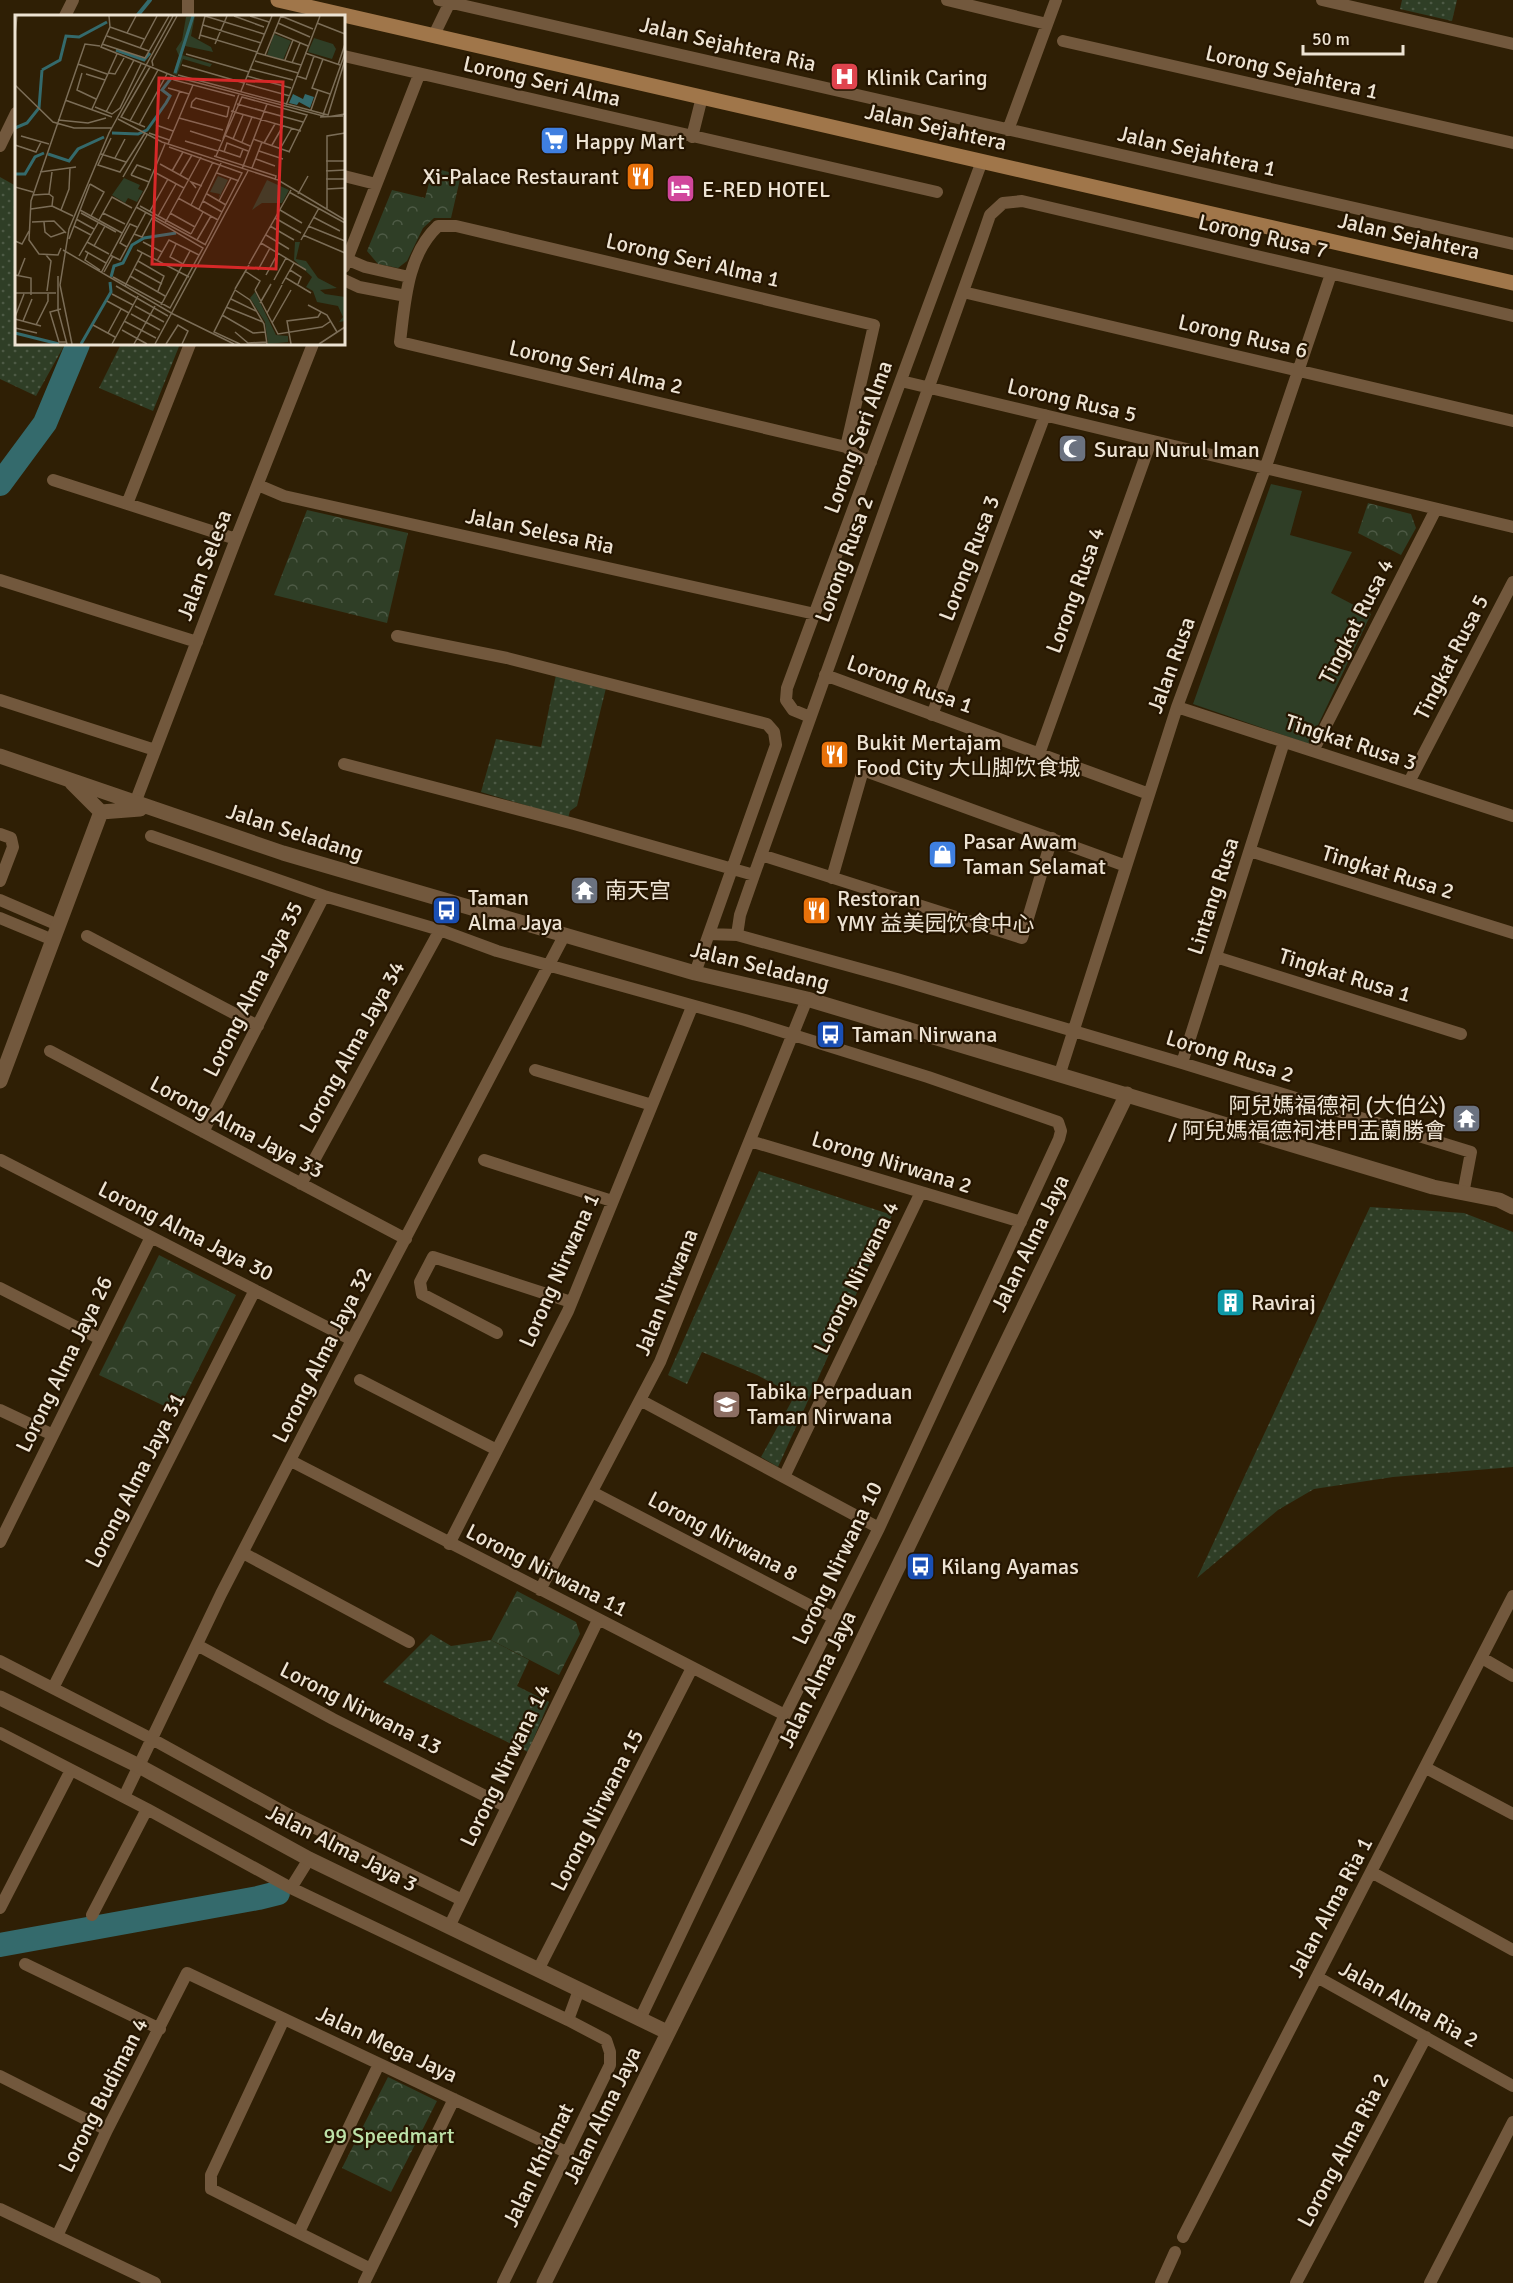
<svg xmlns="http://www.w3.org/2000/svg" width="1513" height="2283" font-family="Signika,'Noto Sans SC',sans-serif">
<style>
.grass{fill:url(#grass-dots)}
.forest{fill:url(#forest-crowns)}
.garden{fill:#2f3e26}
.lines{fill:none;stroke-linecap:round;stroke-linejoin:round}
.stream{stroke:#346a6c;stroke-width:4}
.river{stroke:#346a6c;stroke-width:24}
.minor{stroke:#72583d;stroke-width:12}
.tertiary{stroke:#72583d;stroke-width:15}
.secondary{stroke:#a0764a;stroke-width:15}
.labels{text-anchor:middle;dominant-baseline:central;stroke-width:4.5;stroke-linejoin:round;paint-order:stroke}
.street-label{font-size:22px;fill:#ede3d3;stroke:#251500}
.poi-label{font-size:22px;fill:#ede3d3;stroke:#251500;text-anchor:start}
.park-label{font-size:22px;fill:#bde2a8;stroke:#251500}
.inset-river{fill:none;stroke:#346a6c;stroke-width:3}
.inset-road{fill:none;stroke:#7b6d57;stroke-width:1.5}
.view{fill:#d62828;fill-opacity:0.15;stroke:#d62828;stroke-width:3}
.inset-edge{fill:none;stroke:#ede3d3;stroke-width:3}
</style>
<defs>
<pattern id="grass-dots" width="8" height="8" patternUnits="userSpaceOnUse" patternTransform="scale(1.5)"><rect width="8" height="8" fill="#2f3e26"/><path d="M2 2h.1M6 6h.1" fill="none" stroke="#4d5a45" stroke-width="1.8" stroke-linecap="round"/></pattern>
<pattern id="forest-crowns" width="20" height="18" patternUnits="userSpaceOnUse" patternTransform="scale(1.5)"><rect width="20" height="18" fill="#2f3e26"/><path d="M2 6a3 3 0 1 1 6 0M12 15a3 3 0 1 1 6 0" fill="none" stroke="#4d5a45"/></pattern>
</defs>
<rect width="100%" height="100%" fill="#2f1f05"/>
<path class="grass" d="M1402 0H1457L1452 21 1400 9Z
M0 177 16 186V344H65L36 396 0 379Z
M121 344H180L153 411 99 388Z
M556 675 606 688 577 806 570 811 568 818 481 792 496 739 541 747Z
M759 1171 892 1215 778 1467 761 1457 795 1395 757 1375 702 1352 687 1384 668 1375Z
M1370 1207 1464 1213 1513 1232V1467L1393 1477 1314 1489 1278 1510 1197 1578Z
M431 1634 451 1646 491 1640 529 1660 517 1686 549 1702 528 1752 383 1682Z"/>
<path class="forest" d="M433 168 461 175 451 218H434L423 228 407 261 398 268 378 264 367 251 392 190 425 198Z
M1368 503 1411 514 1416 528 1401 555 1358 533Z
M307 510 408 533 387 623 274 595Z
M159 1255 236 1295 177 1412 99 1375Z
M517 1591 576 1622 580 1634 559 1675 491 1640Z
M388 2077 437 2101 391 2192 342 2168Z"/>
<path class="garden" d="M1271 484 1302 491 1290 535 1352 552 1331 593 1371 614 1309 744 1193 704Z"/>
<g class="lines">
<path class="stream" d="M133 16H137L150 0"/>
<path class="river" d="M0 484 45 423 78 344
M0 1945 258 1898 278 1893"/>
<path class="minor" d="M439 0 1513 244
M947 0 1047 24
M1322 0 1513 44
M65 16 73 0
M188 16V0
M434 35 451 0
M1063 41 1513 143
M344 56 937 192
M1008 130 1056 0
M692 137 702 97
M0 146 16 113
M344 176 376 184
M346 259 365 267 409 277
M344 267 419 75
M344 280 359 287 406 296
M963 292 1513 421
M901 381 1513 527
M846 447 874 325 456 226H438C407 255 405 302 400 342L846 447 858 457 871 462
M53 480 236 539
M258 485 284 496 815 614
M127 504 190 344
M0 580 197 642
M397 636 507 658 767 724 774 732 776 745 695 973
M825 675 1149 794
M0 700 155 750
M1177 707 1513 816
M932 715 1045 415
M810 717 793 710 786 700 787 688 982 161
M1313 751 1436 509
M1039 754 1151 441
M344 764 574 824 754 875
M1409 782 1513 582
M135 803 236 539 313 344
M0 834 11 838 13 847 0 881
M151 836 324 896 440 930 497 951 745 1020 928 1077 1058 1122 1061 1131 1059 1139 879 1528 785 1715 640 2019
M1250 851 1513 933
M761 855 1022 938 1052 838
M832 878 863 770 1126 866
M0 900 58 925
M0 918 53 940
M709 934 737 935 897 979 1182 1063 1471 1152 1463 1194
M737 935 740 915 754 875 980 244 990 215 1003 203 1022 201 1513 316
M87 936 258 1026
M1216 957 1461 1034
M50 1051 406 1239
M1182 1063 1284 742
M535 1070 652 1105
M1060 1073 1177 707 1265 469 1331 274
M203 1132 324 896
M750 1141 1021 1222
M1 1160 352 1340
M484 1160 612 1201
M301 1184 440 930
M0 1288 100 1339
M497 1333 422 1294 420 1282 433 1257 571 1302
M360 1380 497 1450
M640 1400 879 1528
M0 1410 53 1435
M291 1461 785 1715
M784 1477 921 1192
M592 1492 834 1618
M0 1542 151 1237
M449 1544 568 1311 692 1007
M243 1553 409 1642
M540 1590 660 1362 807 999
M197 1645 333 1719 507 1807
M1482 1658 1513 1676
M0 1661 152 1739 293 1817 462 1900
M53 1688 255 1290
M0 1733 147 1809 291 1888 568 2020 606 2040 610 2052V2065L503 2283
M1426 1768 1513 1814
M124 1797 221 1594 352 1340 564 936
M1373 1873 1513 1950
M291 1888 309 1859
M0 1908 71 1770
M92 1915 147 1809
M449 1927 598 1620
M25 1964 160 2029
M538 1970 692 1668
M1317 1977 1513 2086
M284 2019 211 2175V2189L371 2269
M568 2020 579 1990
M0 2076 107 2130
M0 2209 155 2283
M299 2232 379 2064
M57 2236 107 2130 187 1973 568 2153
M1183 2237C1293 2023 1404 1810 1513 1596
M364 2283 454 2099
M1161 2283 1175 2252
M1296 2283 1426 2037
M1430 2283 1513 2122"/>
<path class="tertiary" d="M0 756 283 853 695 973 807 999 1433 1187 1499 1200 1513 1207
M72 783 101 812
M101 812 140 809
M0 1081 101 812
M0 1698 139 1766 309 1859 667 2032
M544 2283 851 1664 1127 1094"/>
<path class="secondary" d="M278 0 1513 283"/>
</g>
<defs>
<symbol id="hospital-square" viewBox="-11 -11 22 22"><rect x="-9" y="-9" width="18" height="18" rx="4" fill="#e0444e" stroke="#251500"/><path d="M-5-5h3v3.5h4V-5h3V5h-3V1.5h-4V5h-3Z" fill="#fff"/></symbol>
<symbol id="supermarket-square" viewBox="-11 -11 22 22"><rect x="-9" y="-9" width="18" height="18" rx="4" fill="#3f7fe0" stroke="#251500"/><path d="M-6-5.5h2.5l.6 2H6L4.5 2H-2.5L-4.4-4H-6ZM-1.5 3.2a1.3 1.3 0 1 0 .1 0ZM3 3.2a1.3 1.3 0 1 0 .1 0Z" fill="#fff"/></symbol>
<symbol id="restaurant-square" viewBox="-11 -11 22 22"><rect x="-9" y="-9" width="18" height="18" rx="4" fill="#e8710a" stroke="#251500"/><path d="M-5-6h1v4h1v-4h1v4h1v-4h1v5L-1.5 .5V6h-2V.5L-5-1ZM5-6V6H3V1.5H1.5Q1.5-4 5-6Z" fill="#fff"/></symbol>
<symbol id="hotel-square" viewBox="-11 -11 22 22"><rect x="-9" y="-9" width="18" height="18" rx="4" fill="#d1479c" stroke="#251500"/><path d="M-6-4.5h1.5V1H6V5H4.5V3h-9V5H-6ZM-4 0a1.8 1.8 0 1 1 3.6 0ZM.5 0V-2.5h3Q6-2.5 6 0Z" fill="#fff"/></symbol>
<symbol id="mosque-square" viewBox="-11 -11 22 22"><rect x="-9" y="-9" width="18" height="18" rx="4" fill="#6b7280" stroke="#251500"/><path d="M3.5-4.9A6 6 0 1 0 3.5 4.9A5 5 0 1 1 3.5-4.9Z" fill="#fff"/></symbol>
<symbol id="shop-square" viewBox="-11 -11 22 22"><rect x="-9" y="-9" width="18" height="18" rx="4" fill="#3f7fe0" stroke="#251500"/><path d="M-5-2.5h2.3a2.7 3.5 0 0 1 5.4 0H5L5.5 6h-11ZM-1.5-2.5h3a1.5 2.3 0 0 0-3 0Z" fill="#fff"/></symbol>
<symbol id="temple-square" viewBox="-11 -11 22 22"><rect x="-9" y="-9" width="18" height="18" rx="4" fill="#6b7280" stroke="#251500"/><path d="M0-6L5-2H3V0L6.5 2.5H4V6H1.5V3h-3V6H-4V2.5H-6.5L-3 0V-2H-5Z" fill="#fff"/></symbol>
<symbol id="bus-square" viewBox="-11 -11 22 22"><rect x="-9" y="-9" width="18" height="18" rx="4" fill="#1a4fb4" stroke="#251500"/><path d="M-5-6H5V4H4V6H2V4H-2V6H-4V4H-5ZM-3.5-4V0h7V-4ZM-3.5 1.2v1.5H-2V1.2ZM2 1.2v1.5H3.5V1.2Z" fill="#fff"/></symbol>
<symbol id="building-square" viewBox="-11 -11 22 22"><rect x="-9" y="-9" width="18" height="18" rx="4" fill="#0f9aa8" stroke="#251500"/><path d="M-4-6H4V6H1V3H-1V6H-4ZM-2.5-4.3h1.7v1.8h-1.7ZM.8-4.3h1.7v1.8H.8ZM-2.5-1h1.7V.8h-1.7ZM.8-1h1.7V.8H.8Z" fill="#fff"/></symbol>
<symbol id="school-square" viewBox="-11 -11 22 22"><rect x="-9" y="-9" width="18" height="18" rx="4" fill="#8d6e63" stroke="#251500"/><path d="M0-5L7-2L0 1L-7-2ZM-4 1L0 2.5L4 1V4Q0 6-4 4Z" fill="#fff"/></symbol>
</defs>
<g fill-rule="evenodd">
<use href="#hospital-square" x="828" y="60" width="33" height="33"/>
<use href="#supermarket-square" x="538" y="124" width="33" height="33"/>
<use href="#restaurant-square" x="624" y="160" width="33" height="33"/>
<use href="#hotel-square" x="664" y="172" width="33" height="33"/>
<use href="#mosque-square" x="1056" y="432" width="33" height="33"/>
<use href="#restaurant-square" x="818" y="738" width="33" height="33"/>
<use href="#shop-square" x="926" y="838" width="33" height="33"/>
<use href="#temple-square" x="568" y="874" width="33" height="33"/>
<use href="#bus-square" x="430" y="894" width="33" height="33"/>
<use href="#restaurant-square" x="800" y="894" width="33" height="33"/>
<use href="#bus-square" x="814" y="1018" width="33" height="33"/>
<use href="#temple-square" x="1450" y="1102" width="33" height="33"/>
<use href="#building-square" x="1214" y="1286" width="33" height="33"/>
<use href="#school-square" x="710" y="1388" width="33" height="33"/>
<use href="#bus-square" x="904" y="1550" width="33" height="33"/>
</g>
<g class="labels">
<g class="street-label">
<text transform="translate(728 44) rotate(13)">Jalan Sejahtera Ria</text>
<text transform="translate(1292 72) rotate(13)">Lorong Sejahtera 1</text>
<text transform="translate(542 81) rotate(13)">Lorong Seri Alma</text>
<text transform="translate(936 127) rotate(13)">Jalan Sejahtera</text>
<text transform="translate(1197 151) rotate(13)">Jalan Sejahtera 1</text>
<text transform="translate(1263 236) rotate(13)">Lorong Rusa 7</text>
<text transform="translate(1409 236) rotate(13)">Jalan Sejahtera</text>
<text transform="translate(693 260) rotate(13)">Lorong Seri Alma 1</text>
<text transform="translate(1243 336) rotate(13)">Lorong Rusa 6</text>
<text transform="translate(596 367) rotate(13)">Lorong Seri Alma 2</text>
<text transform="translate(1072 400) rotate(13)">Lorong Rusa 5</text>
<text transform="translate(858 437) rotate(-70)">Lorong Seri Alma</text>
<text transform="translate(540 531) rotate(12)">Jalan Selesa Ria</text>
<text transform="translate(969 558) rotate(-69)">Lorong Rusa 3</text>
<text transform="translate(844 559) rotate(-70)">Lorong Rusa 2</text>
<text transform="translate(204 565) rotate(-69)">Jalan Selesa</text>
<text transform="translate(1075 590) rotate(-70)">Lorong Rusa 4</text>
<text transform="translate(1356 621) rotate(-63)">Tingkat Rusa 4</text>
<text transform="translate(1451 657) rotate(-63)">Tingkat Rusa 5</text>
<text transform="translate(1171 665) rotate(-70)">Jalan Rusa</text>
<text transform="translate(910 684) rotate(20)">Lorong Rusa 1</text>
<text transform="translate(1351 742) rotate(18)">Tingkat Rusa 3</text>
<text transform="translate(295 832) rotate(18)">Jalan Seladang</text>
<text transform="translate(1388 872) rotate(17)">Tingkat Rusa 2</text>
<text transform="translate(1213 896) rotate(-72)">Lintang Rusa</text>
<text transform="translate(760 966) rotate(14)">Jalan Seladang</text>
<text transform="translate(1345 975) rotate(17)">Tingkat Rusa 1</text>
<text transform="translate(253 989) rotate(-63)">Lorong Alma Jaya 35</text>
<text transform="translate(352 1047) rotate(-61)">Lorong Alma Jaya 34</text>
<text transform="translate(1230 1056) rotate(17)">Lorong Rusa 2</text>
<text transform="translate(237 1127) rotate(28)">Lorong Alma Jaya 33</text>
<text transform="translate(892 1162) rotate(17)">Lorong Nirwana 2</text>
<text transform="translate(186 1231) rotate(27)">Lorong Alma Jaya 30</text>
<text transform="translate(1030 1243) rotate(-64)">Jalan Alma Jaya</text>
<text transform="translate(559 1270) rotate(-66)">Lorong Nirwana 1</text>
<text transform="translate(856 1277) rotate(-64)">Lorong Nirwana 4</text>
<text transform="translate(666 1292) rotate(-68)">Jalan Nirwana</text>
<text transform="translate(322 1355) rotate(-63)">Lorong Alma Jaya 32</text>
<text transform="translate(64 1364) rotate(-64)">Lorong Alma Jaya 26</text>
<text transform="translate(135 1480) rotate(-63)">Lorong Alma Jaya 31</text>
<text transform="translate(723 1536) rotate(28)">Lorong Nirwana 8</text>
<text transform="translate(837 1563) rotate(-64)">Lorong Nirwana 10</text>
<text transform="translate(547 1570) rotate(27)">Lorong Nirwana 11</text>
<text transform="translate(817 1679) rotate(-64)">Jalan Alma Jaya</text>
<text transform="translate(361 1708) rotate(27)">Lorong Nirwana 13</text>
<text transform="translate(505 1765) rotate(-64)">Lorong Nirwana 14</text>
<text transform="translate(597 1810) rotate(-63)">Lorong Nirwana 15</text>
<text transform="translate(342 1848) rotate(27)">Jalan Alma Jaya 3</text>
<text transform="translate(1330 1907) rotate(-62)">Jalan Alma Ria 1</text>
<text transform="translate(1409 2004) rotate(29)">Jalan Alma Ria 2</text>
<text transform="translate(387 2044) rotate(25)">Jalan Mega Jaya</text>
<text transform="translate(103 2095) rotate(-63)">Lorong Budiman 4</text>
<text transform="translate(602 2115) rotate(-64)">Jalan Alma Jaya</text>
<text transform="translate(1343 2150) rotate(-62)">Lorong Alma Ria 2</text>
<text transform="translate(538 2165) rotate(-64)">Jalan Khidmat</text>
</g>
<g class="poi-label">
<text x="866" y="77">Klinik Caring</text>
<text x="575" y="141">Happy Mart</text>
<text x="619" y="176" text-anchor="end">Xi-Palace Restaurant</text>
<text x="702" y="189">E-RED HOTEL</text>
<text x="1094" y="449">Surau Nurul Iman</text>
<text x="856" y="742">Bukit Mertajam<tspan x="856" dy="25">Food City 大山脚饮食城</tspan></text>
<text x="963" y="841">Pasar Awam<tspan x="963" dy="25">Taman Selamat</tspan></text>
<text x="605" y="890">南天宫</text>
<text x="468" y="897">Taman<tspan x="468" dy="25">Alma Jaya</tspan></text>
<text x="837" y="898">Restoran<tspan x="837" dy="25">YMY 益美园饮食中心</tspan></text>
<text x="852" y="1034">Taman Nirwana</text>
<text x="1446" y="1105" text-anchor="end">阿兒媽福德祠 (大伯公)<tspan x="1446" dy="25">/ 阿兒媽福德祠港門盂蘭勝會</tspan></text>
<text x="1251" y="1302">Raviraj</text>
<text x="747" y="1391">Tabika Perpaduan<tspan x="747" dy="25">Taman Nirwana</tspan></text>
<text x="941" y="1566">Kilang Ayamas</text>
</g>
<g class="park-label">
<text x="389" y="2135">99 Speedmart</text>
</g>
</g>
<g transform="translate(15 15)">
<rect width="330" height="330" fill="#2f1f05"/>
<path d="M176 1H180L176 21 196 32 198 37 170 31 167 40 197 49 195 52 168 44 162 60 158 59 164 41 161 34 167 25 171 2ZM203 161 213 165 203 185 205 179 195 177ZM252 165 274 175 267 188H247L237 195Z" fill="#2f3e26"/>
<path d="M280 227H285L281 244 291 246 303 263 322 273 305 275 310 279 330 282V306L324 307 328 302 323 291 302 287 298 276 291 272 297 262 279 245ZM240 277 261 320 273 321V327L253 329 250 307 235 283Z" fill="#2f3e26"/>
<path d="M259 19 276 26 268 45 252 40ZM299 23 318 29 321 34 317 44 293 37ZM109 163 125 170 123 174 128 176 122 187 113 183 110 188 97 180Z" fill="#2f3e26"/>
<path d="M278 79 288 84 290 79 299 82 295 93 284 87 282 90 274 88Z" fill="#346a6c"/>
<path class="inset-river" d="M101 35 129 45 135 38M27 55 45 45 51 21 64 22 92 7M160 58 178 1M151 88 155 81 147 75 157 62M0 113 12 108 24 93 27 55M97 118 123 119 132 115 151 88M33 139 54 146 63 134 89 122M0 159H10L20 142 29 138M96 262 99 251 108 248 117 230 129 223 161 218M0 318 44 329M66 329 96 277 95 267"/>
<path class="inset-road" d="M94 1 95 12 86 32 161 62 312 102 330 99M219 1 249 12M235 1 254 7M266 1 298 14M263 8 295 22M302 8 330 19M188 10 246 28M95 12 129 24M259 17 293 31M112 18 121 1M0 19 2 1M185 20 242 37M92 21 134 36M184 24 190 1 249 19M87 29 130 43 154 1M200 29 212 1M125 33 142 1M242 38 286 50M290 38 325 50M171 39 234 57M250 40 266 1M308 44 297 73 315 79M270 45 278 25M240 46 283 58M277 48 285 28M63 49 92 59M167 50 229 68M323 50 330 29M138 51 137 46 162 1M235 54 278 65M67 58 62 75 81 84M93 58 100 59 109 43M71 59 90 65M163 60 313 100 330 45M159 61V65L220 81M232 61 276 73M282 61 291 64 299 41M231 69 275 81M0 70 38 107 59 113H97M153 73 174 79M226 76 257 1M50 85 97 102M177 87 181 83 214 92 212 102M177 87 176 92 212 102M222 89 288 107M271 90 305 1M80 92 97 99 105 93 126 49M77 94 102 39M296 95 303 75M216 96 286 116M91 97 119 45M308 100 330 38M305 102 328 101M164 103 208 115M103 104 147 127 263 165 330 205M153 104 165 76M43 105 73 108 91 103M115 106 143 55M124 110 152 59M141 110 158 116M130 112 106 102 135 52M175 116 206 126M134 118 154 125M209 120 235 131M6 121 34 129M96 123 83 150 105 157 130 118M208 124 224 79M218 124 228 100M238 124 275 137M170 126 203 136M227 127 237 102M249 128 260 109M153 129 178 70M0 130 21 137 26 127M257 130 268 111M154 132 227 158 190 230M265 134 277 113M204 135 225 142 228 134M244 136 268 144M209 137 212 128 233 136M86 139 111 147M199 141 261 161 260 165M201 141 227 82 292 100 274 137M100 143 110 124M241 144 260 151M311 146H330M145 149 174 165M237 153 247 127M227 154 252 89M157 156 168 137M311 156 330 155M25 157 61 152M141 158 169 173M202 158 224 166M116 160 122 150 136 155M116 160 134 167M165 160 177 140M108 162 132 120M311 164H330M75 169 89 177 76 201M0 172 18 177M181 173 176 167 187 171M312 174 330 173M274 177 330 208M34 179 37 157M192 179 211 190M283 179 293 161M18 180 34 179 38 182 37 191M163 183 203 205M188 186 207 197M204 186 216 163M176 190 198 147M37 191 58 201M125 191 176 219M121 192 191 230M16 194 37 191M184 194 206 148M46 195 54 174 55 153M65 195 107 218M265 195 287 208M312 195V121L330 118M135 196 153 164M66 198 101 217M88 198 110 209M155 198 180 212M143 201 161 169M298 202 325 216M260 203 286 218M61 204 79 214M84 205 97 182 117 193M17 207 39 206 51 218M29 207 30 217 36 222 50 217M150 208 186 142M59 211 76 220M255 211 279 225M293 211 330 226M176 219 188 197M251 220 274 234M288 220 330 238M54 224 75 169M182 225 196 201M286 225 304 193M0 226 7 229 14 216M72 227 94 239M128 227 147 237M246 228 291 255M161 229 155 242 168 249M79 231 90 211M112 232 105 228 115 209 122 212M46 233 43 240 24 239 14 225 16 186 70 29 85 31M48 235 158 299 219 329M122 235 174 262M70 236 91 248M73 238 70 245 85 255M31 240 36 246 32 276M95 240 105 245 131 197M64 241 83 208M123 246 149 261 143 276M142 246 154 225 184 240M234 249 276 175M120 254 147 269M243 255 255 233M275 255 286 262 283 269M230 256 245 266 240 275M89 257 98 241M86 258 132 172 150 129M0 260 16 263V280M251 260 263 238M3 261 10 243M43 261V295L52 329M115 261 150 281M98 262 155 293 188 233 137 203 127 222 119 219M271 263 296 278M259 265 271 243M267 269 279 248M101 271 153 301M110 271 127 238M220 274 234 250M240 275 263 319 307 312 316 306M0 278H41M97 279 118 290M216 284 241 296M92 286 114 298M245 288 256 269M146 290 175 236M293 290 312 300 322 317M120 291 149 307M211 292 248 307M46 294 35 297 44 327H51M252 298 267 270M116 299 145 315M207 300 238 318 250 317M0 302 9 279M0 304 26 311M8 306 17 284M109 306 141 323M257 308 276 275M21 310 33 286V279M78 310 100 322M0 313 22 318M107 315 132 329M220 317 233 328 252 327M93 318 106 294M57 329 45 270 54 214 94 118 158 1M97 329 123 281M119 329 140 291M140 329 233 156M151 329 163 310 173 316 167 329M225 329 199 317 220 275 235 285 249 309 252 329M276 329 272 306 303 302 306 297M304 329 330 312"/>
<path class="view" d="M144 63 268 67 261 254 137 249Z"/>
<rect width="330" height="330" class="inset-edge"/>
</g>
<path d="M1303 45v9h100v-9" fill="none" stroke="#ede3d3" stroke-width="3"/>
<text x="1312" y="45" font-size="18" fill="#ede3d3" stroke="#251500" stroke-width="4.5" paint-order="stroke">50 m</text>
</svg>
